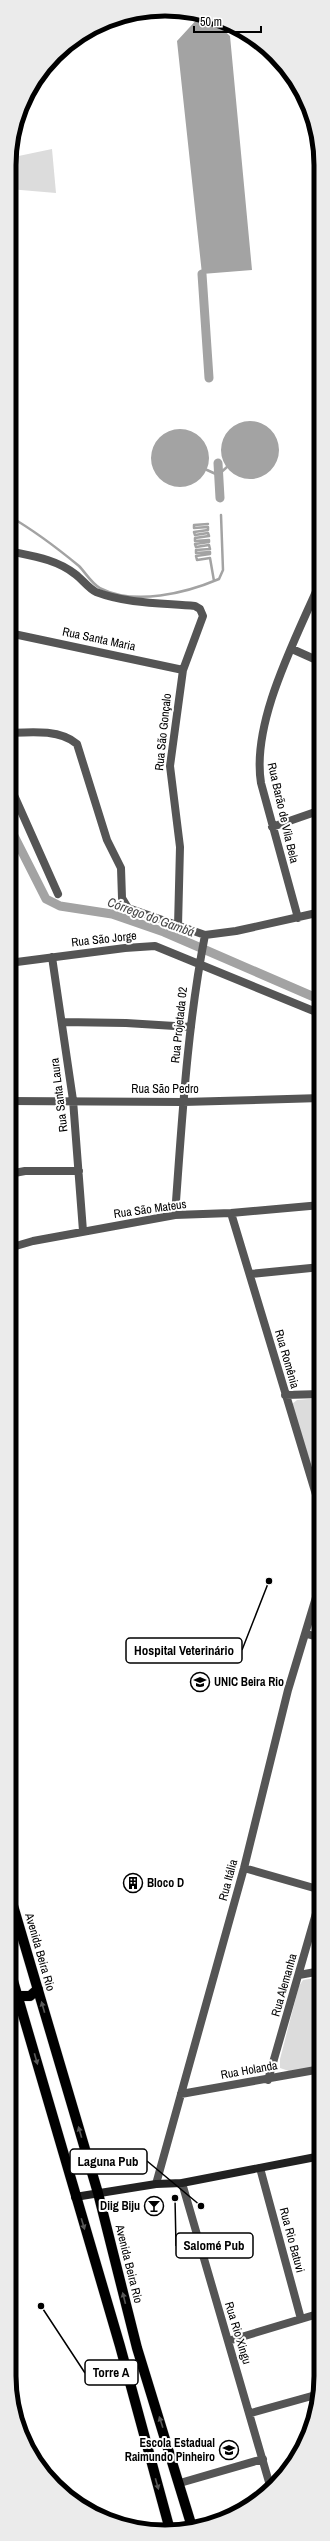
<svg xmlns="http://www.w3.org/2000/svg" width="330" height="2541" font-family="'Archivo Narrow',sans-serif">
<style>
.green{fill:#dcdcdc}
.water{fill:#a3a3a3}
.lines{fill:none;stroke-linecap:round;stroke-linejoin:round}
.stream{stroke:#a3a3a3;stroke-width:2.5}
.canal{stroke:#a3a3a3;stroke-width:9}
.primary-casing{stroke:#dbdbdb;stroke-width:11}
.street{stroke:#555;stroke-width:8}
.secondary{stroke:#222;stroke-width:8}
.primary{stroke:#000;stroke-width:10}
.oneway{fill:#595959}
.labels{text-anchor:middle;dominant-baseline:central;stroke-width:4;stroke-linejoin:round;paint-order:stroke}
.street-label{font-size:12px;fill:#000;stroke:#fff}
.poi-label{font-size:12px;font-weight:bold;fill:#000;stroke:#fff;text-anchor:start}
.water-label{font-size:13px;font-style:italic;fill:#444;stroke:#fff}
.rim{fill:none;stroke:#000;stroke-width:5}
.leader{fill:none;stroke:#000;stroke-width:1.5}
.callout-dot{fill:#000;stroke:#fff;stroke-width:1.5}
.callout{fill:#fff;stroke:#000;stroke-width:1.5}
.callout-label{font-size:13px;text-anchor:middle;font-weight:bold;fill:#000}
</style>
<rect width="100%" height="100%" fill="#fff"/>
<path class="green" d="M52 149 56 193 9 189V158Z
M321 1398V1497L292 1404 297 1400Z
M321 1977V2065L292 2072 280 2068V2059L299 1986 303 1980Z"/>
<path class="water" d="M200 16 211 19 230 36 252 270 202 274 177 41Z
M221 450a29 29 0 1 1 58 0a29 29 0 1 1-58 0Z
M151 458a29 29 0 1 1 58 0a29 29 0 1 1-58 0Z"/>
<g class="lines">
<path class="stream" d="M207 470 218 475 227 467
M9 516C35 531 56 547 79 566 85 572 92 584 100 588 135 606 186 593 219 579L223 570 221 515
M208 524 194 525V528L208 527V530L194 532 195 535 208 533 209 536 195 538V541L209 540V542L195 544 196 547 209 545 210 549 196 550V553L210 552V554L196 556 197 560 210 558 214 581"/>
<path class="canal" d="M202 274 209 378
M218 463 220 498
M9 826 46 899 60 906 112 914 164 932 321 1000"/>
<defs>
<path id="primary" d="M9 1892 98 2193 137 2348 192 2527
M9 1967 120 2346 170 2530
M17 1996H30L38 1989"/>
</defs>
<use href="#primary" class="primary-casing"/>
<path class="street" d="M9 551C32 556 56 559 75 574 82 579 88 588 96 592 128 604 161 603 195 606L200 609 203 616 183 670 170 766 180 847 178 926
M9 633 183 670
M292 649 321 662
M9 733C30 732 60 729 77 744L107 840 121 868 122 898 128 908 205 935 236 931 321 912
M9 784 58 894
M272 827 321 810
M298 918 261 783C251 721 297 637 321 580
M52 957 73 1100 83 1231
M9 963 125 948 155 946 321 1014
M62 1022 126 1023 191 1027
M9 1101 183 1102 321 1098
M9 1174 25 1171H79
M231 1213 321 1511
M175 1215C182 1121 187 1027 205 935
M9 1248 33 1241 175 1215 231 1213 321 1205
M250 1274 321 1267
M285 1395 321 1394
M307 1634 321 1638
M244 1868 321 1890
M299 1975 321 1971
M268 2080 321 1896
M181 2094 321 2069
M260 2168 301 2319
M182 2183 271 2489
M156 2184 244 1868 288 1690 321 1581
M228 2341 321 2313
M251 2413 319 2394
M180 2483 263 2459"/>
<path class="secondary" d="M75 2197 156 2184 182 2183 321 2156"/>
<use href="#primary" class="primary"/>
</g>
<defs><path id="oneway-solid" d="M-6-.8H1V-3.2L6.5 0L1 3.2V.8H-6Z"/></defs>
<g class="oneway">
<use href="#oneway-solid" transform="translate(43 2007) rotate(-106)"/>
<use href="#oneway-solid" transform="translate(36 2059) rotate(74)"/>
<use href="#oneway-solid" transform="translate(80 2132) rotate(-106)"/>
<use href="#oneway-solid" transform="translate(83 2224) rotate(73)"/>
<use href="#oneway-solid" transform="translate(124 2298) rotate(-104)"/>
<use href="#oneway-solid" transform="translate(161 2422) rotate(-108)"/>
<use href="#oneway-solid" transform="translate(157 2484) rotate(74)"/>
</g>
<defs>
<symbol id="university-ring" viewBox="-11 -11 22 22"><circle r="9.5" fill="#fff" stroke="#000" stroke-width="1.5"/><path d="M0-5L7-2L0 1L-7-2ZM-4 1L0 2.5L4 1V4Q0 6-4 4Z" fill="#000"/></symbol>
<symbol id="building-ring" viewBox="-11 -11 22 22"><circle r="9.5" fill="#fff" stroke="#000" stroke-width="1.5"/><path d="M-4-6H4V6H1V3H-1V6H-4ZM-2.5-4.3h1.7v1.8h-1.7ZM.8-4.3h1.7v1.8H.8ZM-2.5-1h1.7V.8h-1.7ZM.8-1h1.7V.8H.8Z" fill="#000"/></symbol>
<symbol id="bar-ring" viewBox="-11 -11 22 22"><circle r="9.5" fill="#fff" stroke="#000" stroke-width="1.5"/><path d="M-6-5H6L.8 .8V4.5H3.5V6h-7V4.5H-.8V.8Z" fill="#000"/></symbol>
<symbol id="school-ring" viewBox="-11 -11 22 22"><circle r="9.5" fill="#fff" stroke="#000" stroke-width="1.5"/><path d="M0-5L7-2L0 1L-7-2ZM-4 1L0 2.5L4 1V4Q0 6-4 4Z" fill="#000"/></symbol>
</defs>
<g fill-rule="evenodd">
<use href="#university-ring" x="189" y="1671" width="22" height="22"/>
<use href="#building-ring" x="122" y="1872" width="22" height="22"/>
<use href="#bar-ring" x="143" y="2195" width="22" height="22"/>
<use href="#school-ring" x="218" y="2439" width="22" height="22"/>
</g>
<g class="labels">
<g class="street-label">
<text transform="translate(99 639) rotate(12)">Rua Santa Maria</text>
<text transform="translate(163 732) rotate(-84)">Rua São Gonçalo</text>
<text transform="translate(283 813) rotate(77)">Rua Barão de Vila Bela</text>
<text transform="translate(104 939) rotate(-6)">Rua São Jorge</text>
<text transform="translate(179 1025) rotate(-84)">Rua Projetada 02</text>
<text x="165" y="1089">Rua São Pedro</text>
<text transform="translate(59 1095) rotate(-97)">Rua Santa Laura</text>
<text transform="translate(150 1209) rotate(-8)">Rua São Mateus</text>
<text transform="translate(287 1359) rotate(74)">Rua Romênia</text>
<text transform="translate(228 1880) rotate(-75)">Rua Itália</text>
<text transform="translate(40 1952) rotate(74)">Avenida Beira Rio</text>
<text transform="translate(284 1985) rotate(-74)">Rua Alemanha</text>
<text transform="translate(249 2070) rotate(-10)">Rua Holanda</text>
<text transform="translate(292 2240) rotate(75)">Rua Rio Batuvi</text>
<text transform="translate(129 2264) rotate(76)">Avenida Beira Rio</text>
<text transform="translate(238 2333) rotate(73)">Rua Rio Xingu</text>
</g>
<g class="poi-label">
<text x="214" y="1682">UNIC Beira Rio</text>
<text x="147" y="1883">Bloco D</text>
<text x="140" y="2206" text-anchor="end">Diig Biju</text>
<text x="215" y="2443" text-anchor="end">Escola Estadual<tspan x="215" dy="14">Raimundo Pinheiro</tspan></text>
</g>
<g class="water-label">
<text transform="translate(151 917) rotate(20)">Córrego do Gambá</text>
</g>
</g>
<path d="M0 0H330V2541H0ZM165 16H165A149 149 0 0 1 314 165V2376A149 149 0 0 1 165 2525H165A149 149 0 0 1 16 2376V165A149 149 0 0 1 165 16Z" fill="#ebebeb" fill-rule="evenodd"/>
<path class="rim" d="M165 16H165A149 149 0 0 1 314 165V2376A149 149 0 0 1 165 2525H165A149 149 0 0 1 16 2376V165A149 149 0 0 1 165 16Z"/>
<path class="leader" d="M269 1581L242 1650M201 2206L147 2161M175 2198L176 2246M41 2306L85 2373"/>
<g class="callout-dot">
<circle cx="269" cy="1581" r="4"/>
<circle cx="201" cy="2206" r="4"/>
<circle cx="175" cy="2198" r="4"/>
<circle cx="41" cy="2306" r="4"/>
</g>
<g class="callout">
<rect x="126" y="1638" width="116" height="25" rx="4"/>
<rect x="70" y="2149" width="77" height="25" rx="4"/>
<rect x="176" y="2233" width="77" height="25" rx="4"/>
<rect x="85" y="2360" width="53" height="25" rx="4"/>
</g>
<g class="callout-label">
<text x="184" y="1655">Hospital Veterinário</text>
<text x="108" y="2166">Laguna Pub</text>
<text x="214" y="2250">Salomé Pub</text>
<text x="111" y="2377">Torre A</text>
</g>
<path d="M194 26v6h67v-6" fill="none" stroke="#000000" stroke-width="2"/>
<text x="200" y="26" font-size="12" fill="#000000" stroke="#ffffff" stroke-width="3" paint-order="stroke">50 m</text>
</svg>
